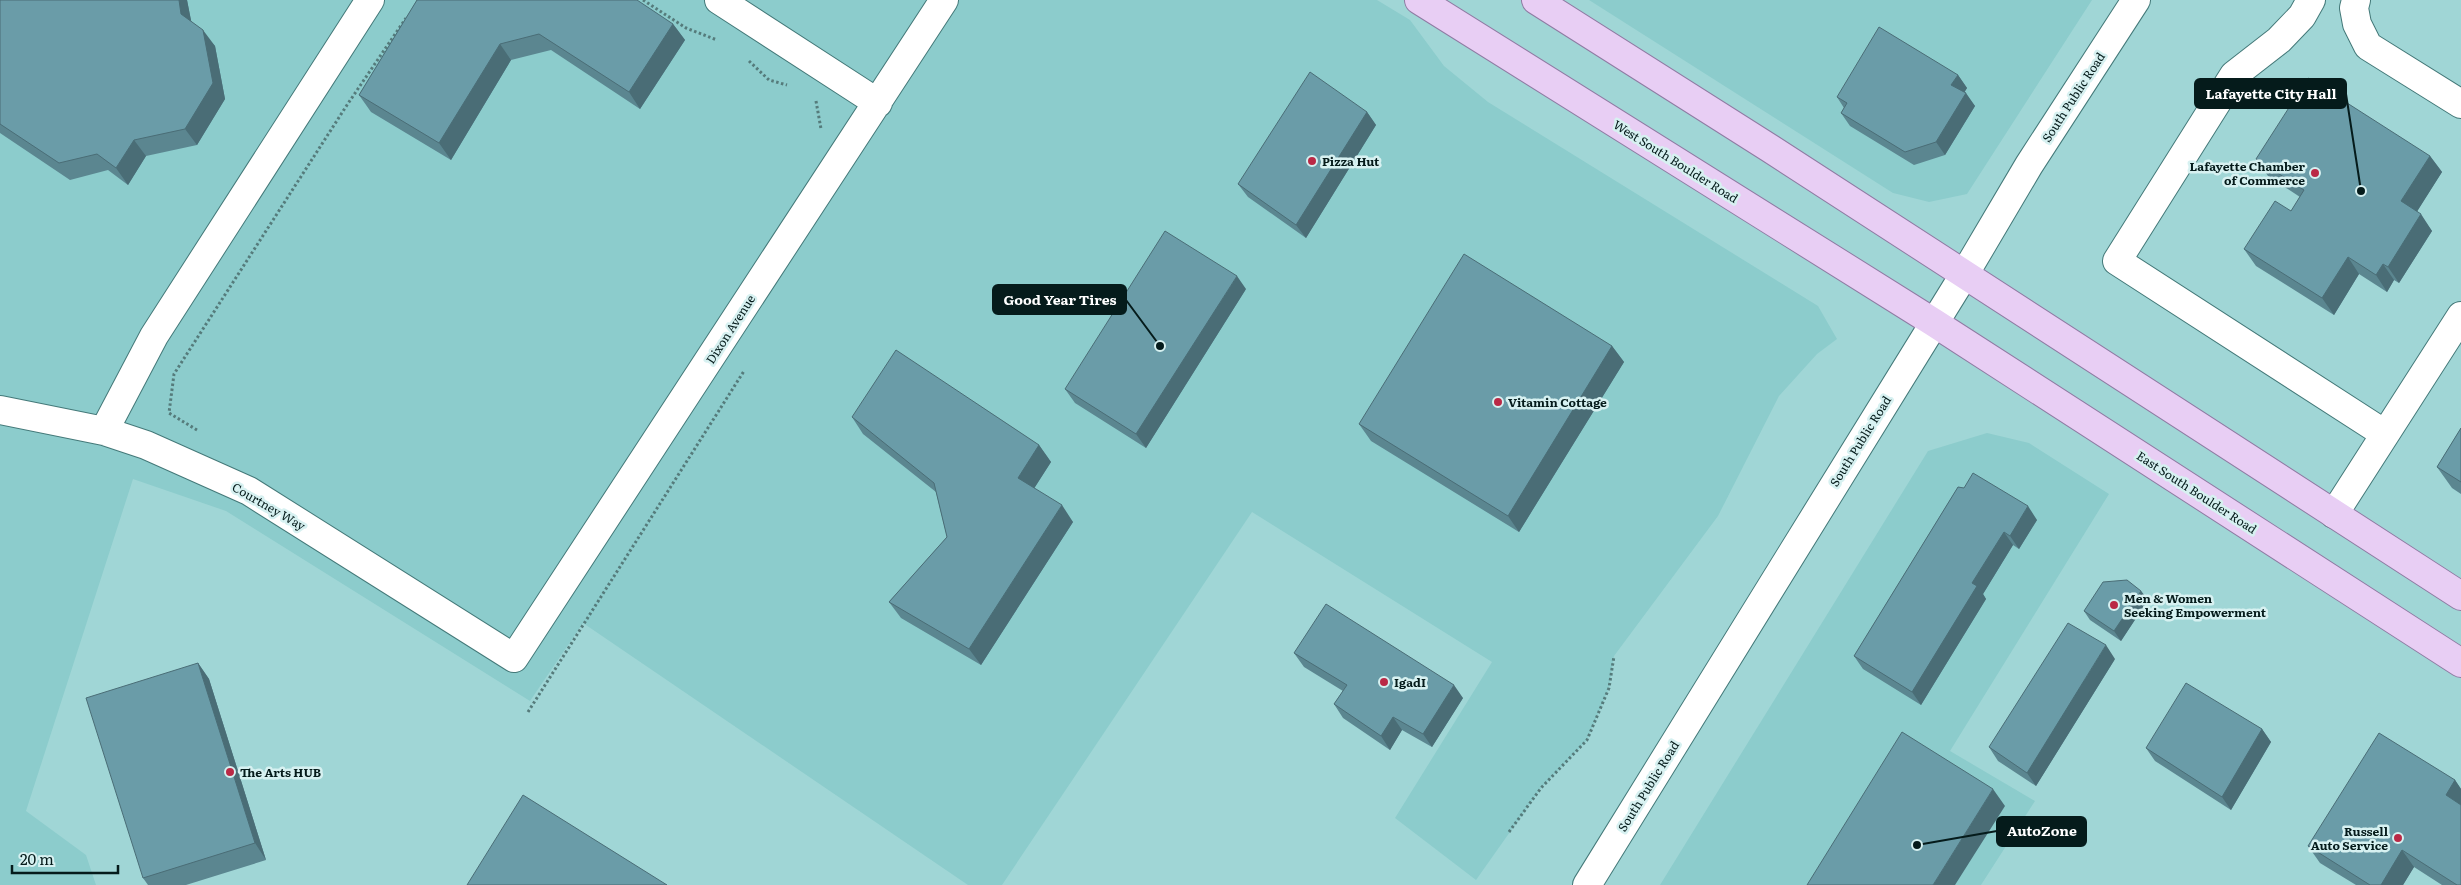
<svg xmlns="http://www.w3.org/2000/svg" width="2461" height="885" font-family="Literata,serif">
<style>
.built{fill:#8ccccc}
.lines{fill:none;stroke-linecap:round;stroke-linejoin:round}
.minor-casing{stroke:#447979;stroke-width:30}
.major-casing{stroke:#8f7ba3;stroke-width:30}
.path{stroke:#557b7b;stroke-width:3;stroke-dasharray:2.5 2.5;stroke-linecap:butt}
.minor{stroke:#fff;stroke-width:28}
.major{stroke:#e8cef4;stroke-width:28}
.wall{fill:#5b8690}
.shaded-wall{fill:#4a6d76}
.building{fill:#6a9ca8;stroke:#4a6d76}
.poi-dot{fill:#ba2946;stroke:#d7f1f1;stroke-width:2}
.labels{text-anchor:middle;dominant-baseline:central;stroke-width:5;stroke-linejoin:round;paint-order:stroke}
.street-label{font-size:12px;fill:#051b1b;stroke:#d7f1f1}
.poi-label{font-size:12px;font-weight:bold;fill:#051b1b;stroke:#d7f1f1;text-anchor:start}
.leader{fill:none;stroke:#051b1b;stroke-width:2}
.callout-dot{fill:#051b1b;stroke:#d7f1f1;stroke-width:2}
.callout{fill:#051b1b;stroke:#051b1b;stroke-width:2}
.callout-label{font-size:14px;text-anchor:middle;font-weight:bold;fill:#fff}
</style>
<rect width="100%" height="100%" fill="#a0d6d6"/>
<path class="built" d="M0 0H1377L1410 20 1444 66 1488 102 1818 306 1837 339 1817 354 1779 396 1718 516 1614 656 1609 688 1587 740 1541 788 1476 880 1395 818 1492 662 1252 512 1002 885H968L583 623 530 701 226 511 133 479 26 811 86 855 96 885H0Z
M1589 0H2092L1967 194 1929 202 1893 193Z
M1987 433 2029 443 2109 494 1950 751 2035 801 1981 885H1660L1928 451Z"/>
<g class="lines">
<defs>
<path id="minor" d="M719 0 878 103
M2311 0 2302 16 2279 40 2234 75 2117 261 2385 434
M2356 0 2354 8 2357 24 2368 46 2461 104
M0 410 104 431 146 445 249 491 514 658 944 0
M104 431 154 336 370 0
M2334 514 2461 316
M1587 885 1964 275 2029 165 2136 0"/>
<path id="major" d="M1419 0 1933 322 2461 663
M1536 0 1771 149 2461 596"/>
</defs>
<use href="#minor" class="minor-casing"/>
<use href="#major" class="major-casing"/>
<path class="path" d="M643 0 686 28 717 40
M749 61 769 80 787 85
M816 101 821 129
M197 430 169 413 174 374 347 105 406 18
M528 712 744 371
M1509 832 1541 788 1587 740 1609 688 1614 656"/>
<use href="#minor" class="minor"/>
<use href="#major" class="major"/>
</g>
<path class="wall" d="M0 0H187L191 21 215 46 225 99 197 145 146 156 128 185 108 170 70 180 0 133Z
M417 0 673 24 685 40 640 109 551 50 511 60 451 160 371 112 359 95Z
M1958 75 1967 88 1964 92 1975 106 1945 155 1914 165 1850 126 1841 113 1844 108 1837 97Z
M1367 112 1376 125 1306 238 1248 197 1238 184Z
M2430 156 2442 172 2417 211 2432 231 2399 283 2394 280 2387 292 2359 274 2334 315 2256 266 2244 249 2291 211 2300 197 2268 176 2256 159Z
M1246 289 1146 448 1075 403 1065 389Z
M1612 346 1624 362 1519 532 1371 441 1359 424Z
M852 417 1039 445 1051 462 1034 488 1073 522 981 665 901 618 889 602 947 537 936 492 863 434Z
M2461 428V494L2452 488 2437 467Z
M1958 487 2037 520 2019 549 2013 545 1983 594 1986 599 1921 705 1863 669 1854 656Z
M2141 591 2148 600 2121 641 2090 620 2084 611Z
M1294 653 1463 698 1432 747 1402 730 1390 750 1343 718 1334 704 1343 691 1304 667Z
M2115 659 2036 786 1998 761 1989 747Z
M198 663 209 679 266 860 186 885H148L143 878Z
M2262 729 2271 742 2231 810 2155 761 2146 748Z
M2455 780 2461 789V885H2442L2414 867 2403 885H2356L2320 863 2308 846Z"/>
<path class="shaded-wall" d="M179 0H187L193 30 181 14Z
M673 24 685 40 640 109 629 92Z
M203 30 215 46 225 99 197 145 185 129Z
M500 44 511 60 451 160 439 143Z
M1958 75 1967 88 1961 98 1951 85Z
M1966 93 1975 106 1945 155 1936 142Z
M1367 112 1376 125 1306 238 1296 225Z
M134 140 146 156 128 185 116 168Z
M2430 156 2442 172 2413 218 2401 201Z
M2421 214 2432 231 2399 283 2388 267Z
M2348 257 2359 274 2334 315 2322 298Z
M2383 264 2394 280 2387 292 2376 275Z
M1237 276 1246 289 1146 448 1136 434Z
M1612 346 1624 362 1519 532 1508 516Z
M1039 445 1051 462 1030 495 1018 478Z
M1062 505 1073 522 981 665 969 649Z
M2028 506 2037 520 2019 549 2010 536Z
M2004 532 2013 545 1983 594 1986 599 1921 705 1912 692 1972 583Z
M2141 591 2148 600 2121 641 2114 631Z
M2106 645 2115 659 2036 786 2027 773Z
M198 663 209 679 266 860 255 843Z
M1454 685 1463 698 1432 747 1423 734Z
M1393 717 1402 730 1390 750 1381 736Z
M2262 729 2271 742 2231 810 2222 797Z
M2455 780 2461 789V805L2446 795Z
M1993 789 2005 806 1955 885H1933Z
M2402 850 2414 867 2403 885H2381Z"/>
<path class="building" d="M0 0H179L181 14 203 30 213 83 185 129 134 140 116 168 97 154 59 163 0 124Z
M417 0H637L673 24 629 92 539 34 500 44 439 143 359 95Z
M1879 27 1958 75 1951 85 1966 93 1936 142 1905 152 1841 113 1847 103 1837 97Z
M1310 72 1367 112 1296 225 1238 184Z
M2308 78 2430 156 2401 201 2421 214 2388 267 2383 264 2376 275 2348 257 2322 298 2244 249 2275 201 2291 211 2304 190 2256 159Z
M1165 231 1237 276 1136 434 1065 389Z
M1464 254 1612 346 1508 516 1359 424Z
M896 350 1039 445 1018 478 1062 505 969 649 889 602 947 537 934 483 852 417Z
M2461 428V482L2437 467Z
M1973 473 2028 506 2010 536 2004 532 1972 583 1977 586 1912 692 1854 656 1958 487 1964 488Z
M2127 580 2141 591 2114 631 2084 611 2103 582Z
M1326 604 1454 685 1423 734 1393 717 1381 736 1334 704 1347 685 1294 653Z
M2068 623 2106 645 2027 773 1989 747Z
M198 663 255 843 143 878 86 698Z
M2186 683 2262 729 2222 797 2146 748Z
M1902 732 1993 789 1933 885H1807Z
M2379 733 2455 780 2446 795 2461 805V885H2457L2402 850 2381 885H2370L2308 846Z
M523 795 667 885H467Z"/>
<g class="poi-dot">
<circle cx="1312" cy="161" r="5"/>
<circle cx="2315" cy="173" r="5"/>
<circle cx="1498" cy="402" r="5"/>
<circle cx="2114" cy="605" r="5"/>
<circle cx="1384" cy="682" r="5"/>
<circle cx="230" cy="772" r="5"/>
<circle cx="2398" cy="838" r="5"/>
</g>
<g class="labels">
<g class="street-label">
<text transform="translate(2073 97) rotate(-57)">South Public Road</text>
<text transform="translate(1676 161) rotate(32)">West South Boulder Road</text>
<text transform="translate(730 329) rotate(-57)">Dixon Avenue</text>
<text transform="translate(1860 441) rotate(-58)">South Public Road</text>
<text transform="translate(2197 492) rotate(33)">East South Boulder Road</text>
<text transform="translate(269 506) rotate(30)">Courtney Way</text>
<text transform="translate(1648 786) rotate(-58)">South Public Road</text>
</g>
<g class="poi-label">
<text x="1322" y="161">Pizza Hut</text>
<text x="2305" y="166" text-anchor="end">Lafayette Chamber<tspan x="2305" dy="14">of Commerce</tspan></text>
<text x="1508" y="402">Vitamin Cottage</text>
<text x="2124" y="598">Men &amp; Women<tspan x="2124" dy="14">Seeking Empowerment</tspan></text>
<text x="1394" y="682">IgadI</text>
<text x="240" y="772">The Arts HUB</text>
<text x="2388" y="831" text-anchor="end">Russell<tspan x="2388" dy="14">Auto Service</tspan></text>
</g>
</g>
<path class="leader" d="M2361 191L2346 94M1160 346L1126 300M1917 845L1997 831"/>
<g class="callout-dot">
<circle cx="2361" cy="191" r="5"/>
<circle cx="1160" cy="346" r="5"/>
<circle cx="1917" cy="845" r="5"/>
</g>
<g class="callout">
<rect x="2195" y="79" width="151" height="29" rx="5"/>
<rect x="993" y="285" width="133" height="29" rx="5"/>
<rect x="1997" y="817" width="89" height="29" rx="5"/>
</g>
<g class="callout-label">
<text x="2271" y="99">Lafayette City Hall</text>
<text x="1060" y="305">Good Year Tires</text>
<text x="2042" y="836">AutoZone</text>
</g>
<path d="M12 865v8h106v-8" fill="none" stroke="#051b1b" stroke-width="2.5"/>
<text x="20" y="865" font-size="15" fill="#051b1b" stroke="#d7f1f1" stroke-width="4" paint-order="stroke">20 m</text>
</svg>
